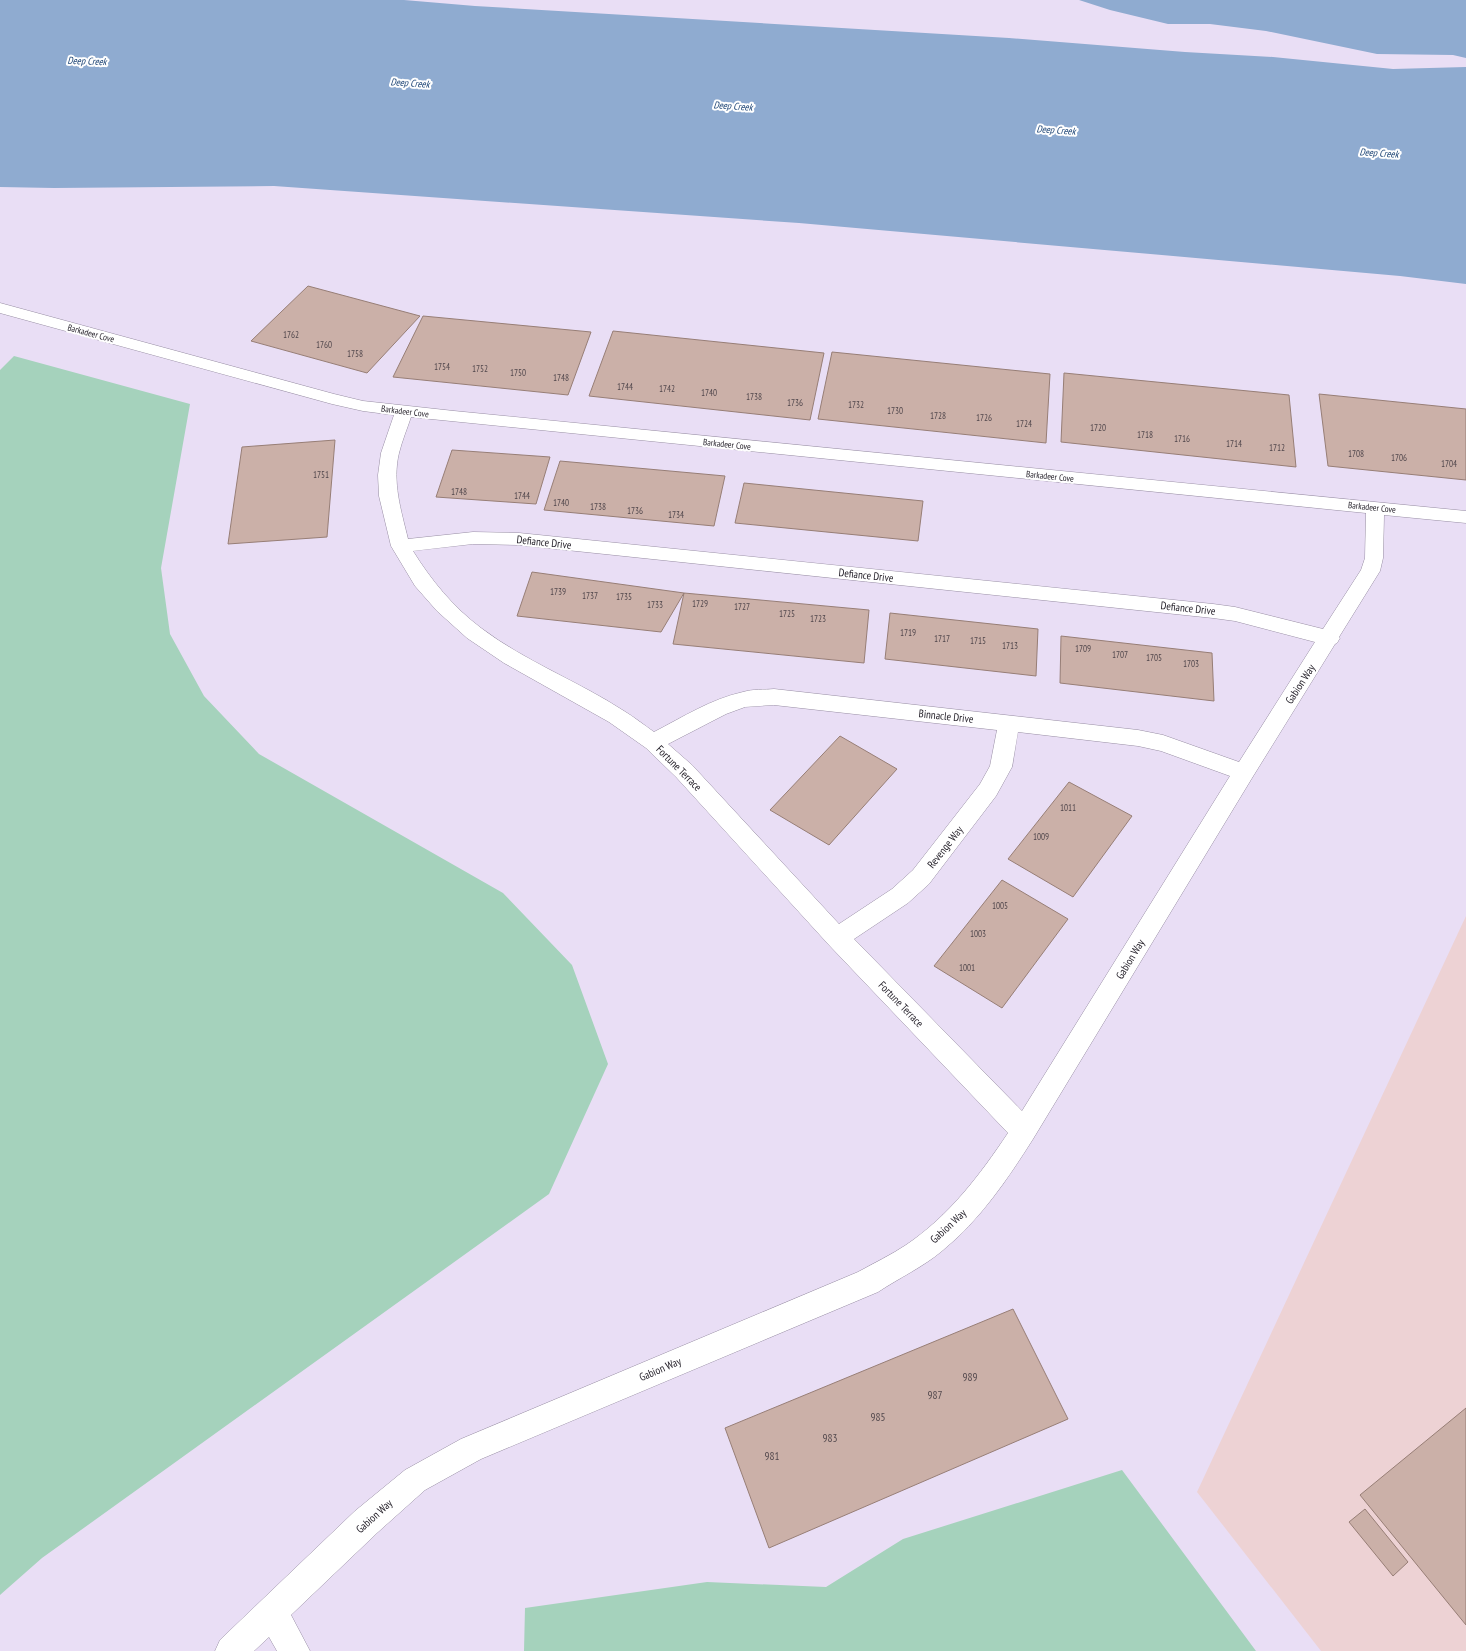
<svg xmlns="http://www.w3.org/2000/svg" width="1466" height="1651" font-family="'PT Sans Narrow',sans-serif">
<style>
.industrial{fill:#edd2d4}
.green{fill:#a5d2bc}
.water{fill:#8fabd0}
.building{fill:#cbb0a8;stroke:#977e76}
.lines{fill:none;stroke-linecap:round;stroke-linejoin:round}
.street-casing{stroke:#988ea4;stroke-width:1}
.street{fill:#fff;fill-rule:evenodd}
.labels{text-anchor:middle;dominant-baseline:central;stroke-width:4;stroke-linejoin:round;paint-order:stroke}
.far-street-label{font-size:9px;fill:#28242d;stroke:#fff}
.number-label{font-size:9px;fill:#51474c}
.far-water-label{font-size:10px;font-style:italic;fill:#214878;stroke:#fff}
.street-label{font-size:11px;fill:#28242d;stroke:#fff}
.near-number-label{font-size:11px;fill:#51474c}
</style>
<rect width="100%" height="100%" fill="#e9def5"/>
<path class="industrial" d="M1466 916V1651H1321L1197 1492Z"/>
<path class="green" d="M14 356 190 404 161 568 170 634 204 696 259 754 503 893 572 965 608 1064 549 1194 42 1558 0 1595V370Z
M1122 1470 1256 1651H524L525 1608 707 1582 826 1587 903 1539Z"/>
<path class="water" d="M0 0H404L475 6 1009 38 1185 52 1273 57 1393 69 1466 67V284L1400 276 799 223 274 186 54 188 0 187Z
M1079 0H1466V58L1453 55 1377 54 1266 31 1210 24H1168L1110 10Z"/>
<path class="building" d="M308 286 420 316 367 373 251 341Z
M423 316 591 332 568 395 393 377Z
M613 331 824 353 810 420 589 396Z
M832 352 1050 374 1046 443 818 419Z
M1064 373 1289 395 1296 467 1061 442Z
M1319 394 1466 409V480L1328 466Z
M335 440 327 537 228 544 242 447Z
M452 450 550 457 536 504 436 497Z
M560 461 725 476 714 526 544 510Z
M744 483 923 501 918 541 735 523Z
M532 572 684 593 661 632 517 616Z
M684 593 869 610 864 663 673 644Z
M890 613 1038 629 1036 676 885 659Z
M1061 636 1212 653 1214 701 1060 683Z
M840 736 897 769 829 845 770 810Z
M1069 782 1132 816 1073 897 1008 859Z
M1002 880 1068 919 1002 1008 934 966Z
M1013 1309 1068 1419 769 1548 725 1428Z
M1466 1408V1625L1360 1495Z
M1365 1509 1408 1562 1393 1576 1349 1522Z"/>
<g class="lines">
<defs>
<path id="street" d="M0 303 334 394 363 401 454 411 1466 511V523L1384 515 1383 558 1380 571 1339 637 1340 638 1337 643 1335 644 1252 778 1033 1139C1007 1180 980 1220 942 1251 923 1267 899 1278 878 1292L481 1459 425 1490 377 1533 291 1615 310 1651H277L269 1637 254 1651H215L220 1640 355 1511 405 1470 461 1439 858 1272C874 1263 891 1255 906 1245 949 1216 980 1175 1008 1133L829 945 676 777 646 748 609 722 504 663 467 638 437 611 415 586 391 546 379 496 378 475 381 453 394 415 363 411 332 404 0 313ZM411 417 1366 513 1365 558 1361 570 1323 629 1235 607 1213 604 519 533 473 532 408 539C401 510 392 482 399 453 402 441 407 429 411 417ZM473 544 519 545 1213 618 1235 621 1315 642 1239 762 1163 735 1138 730 774 689C764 690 753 689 743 692 711 699 683 717 654 732 644 725 634 717 624 711 578 681 526 662 481 628 453 607 431 580 413 551ZM774 705 997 730 990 766 980 784 913 870 892 889 839 924 692 765 668 744 726 714 745 707ZM1018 732 1138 746 1161 751 1230 776 1022 1111 854 939 908 903 929 884 996 796 1012 767Z"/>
</defs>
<use href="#street" class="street-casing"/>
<use href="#street" class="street"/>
</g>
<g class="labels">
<g class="far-street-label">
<text transform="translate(91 333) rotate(15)">Barkadeer Cove</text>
<text transform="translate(405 411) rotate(7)">Barkadeer Cove</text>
<text transform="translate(727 444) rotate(6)">Barkadeer Cove</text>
<text transform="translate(1050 476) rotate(6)">Barkadeer Cove</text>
<text transform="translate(1372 507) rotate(6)">Barkadeer Cove</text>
</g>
<g class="number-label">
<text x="291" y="334">1762</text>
<text x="324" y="344">1760</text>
<text x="355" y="353">1758</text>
<text x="442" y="366">1754</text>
<text x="480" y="368">1752</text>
<text x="518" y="372">1750</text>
<text x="561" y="377">1748</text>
<text x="625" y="386">1744</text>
<text x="667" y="388">1742</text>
<text x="709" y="392">1740</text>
<text x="754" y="396">1738</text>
<text x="795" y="402">1736</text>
<text x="856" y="404">1732</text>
<text x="895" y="410">1730</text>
<text x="938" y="415">1728</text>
<text x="984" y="417">1726</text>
<text x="1024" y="423">1724</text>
<text x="1098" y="427">1720</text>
<text x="1145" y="434">1718</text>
<text x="1182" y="438">1716</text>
<text x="1234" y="443">1714</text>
<text x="1277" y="447">1712</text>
<text x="1356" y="453">1708</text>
<text x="1399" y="457">1706</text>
<text x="1449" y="463">1704</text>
<text x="321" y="474">1751</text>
<text x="459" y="491">1748</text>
<text x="522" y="495">1744</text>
<text x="561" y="502">1740</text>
<text x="598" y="506">1738</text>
<text x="635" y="510">1736</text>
<text x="676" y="514">1734</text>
<text x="558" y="591">1739</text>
<text x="590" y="595">1737</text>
<text x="624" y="596">1735</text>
<text x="700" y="603">1729</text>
<text x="655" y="604">1733</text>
<text x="742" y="606">1727</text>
<text x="787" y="613">1725</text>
<text x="818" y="618">1723</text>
<text x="908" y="632">1719</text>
<text x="942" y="638">1717</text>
<text x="978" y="640">1715</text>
<text x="1010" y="645">1713</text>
<text x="1083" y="648">1709</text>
<text x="1120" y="654">1707</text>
<text x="1154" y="657">1705</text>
<text x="1191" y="663">1703</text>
<text x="1068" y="807">1011</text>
<text x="1041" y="836">1009</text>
<text x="1000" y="905">1005</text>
<text x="978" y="933">1003</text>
<text x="967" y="967">1001</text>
</g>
<g class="far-water-label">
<text transform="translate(87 61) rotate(2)">Deep Creek</text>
<text transform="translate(410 83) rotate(4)">Deep Creek</text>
<text transform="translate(733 106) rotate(4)">Deep Creek</text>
<text transform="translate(1056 130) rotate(4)">Deep Creek</text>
<text transform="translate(1379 153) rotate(4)">Deep Creek</text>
</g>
<g class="street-label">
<text transform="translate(544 542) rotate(6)">Defiance Drive</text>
<text transform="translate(866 575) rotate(6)">Defiance Drive</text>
<text transform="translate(1188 608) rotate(6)">Defiance Drive</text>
<text transform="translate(1300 684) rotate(-57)">Gabion Way</text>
<text transform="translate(946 716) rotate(6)">Binnacle Drive</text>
<text transform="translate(679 768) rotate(45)">Fortune Terrace</text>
<text transform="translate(945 847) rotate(-52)">Revenge Way</text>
<text transform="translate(1130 959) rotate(-59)">Gabion Way</text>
<text transform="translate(901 1004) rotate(46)">Fortune Terrace</text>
<text transform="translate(948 1226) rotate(-43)">Gabion Way</text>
<text transform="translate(660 1369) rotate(-23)">Gabion Way</text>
<text transform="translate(374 1516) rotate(-42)">Gabion Way</text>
</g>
<g class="near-number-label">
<text x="970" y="1377">989</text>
<text x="935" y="1395">987</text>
<text x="878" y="1417">985</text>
<text x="830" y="1438">983</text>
<text x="772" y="1456">981</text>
</g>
</g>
</svg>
